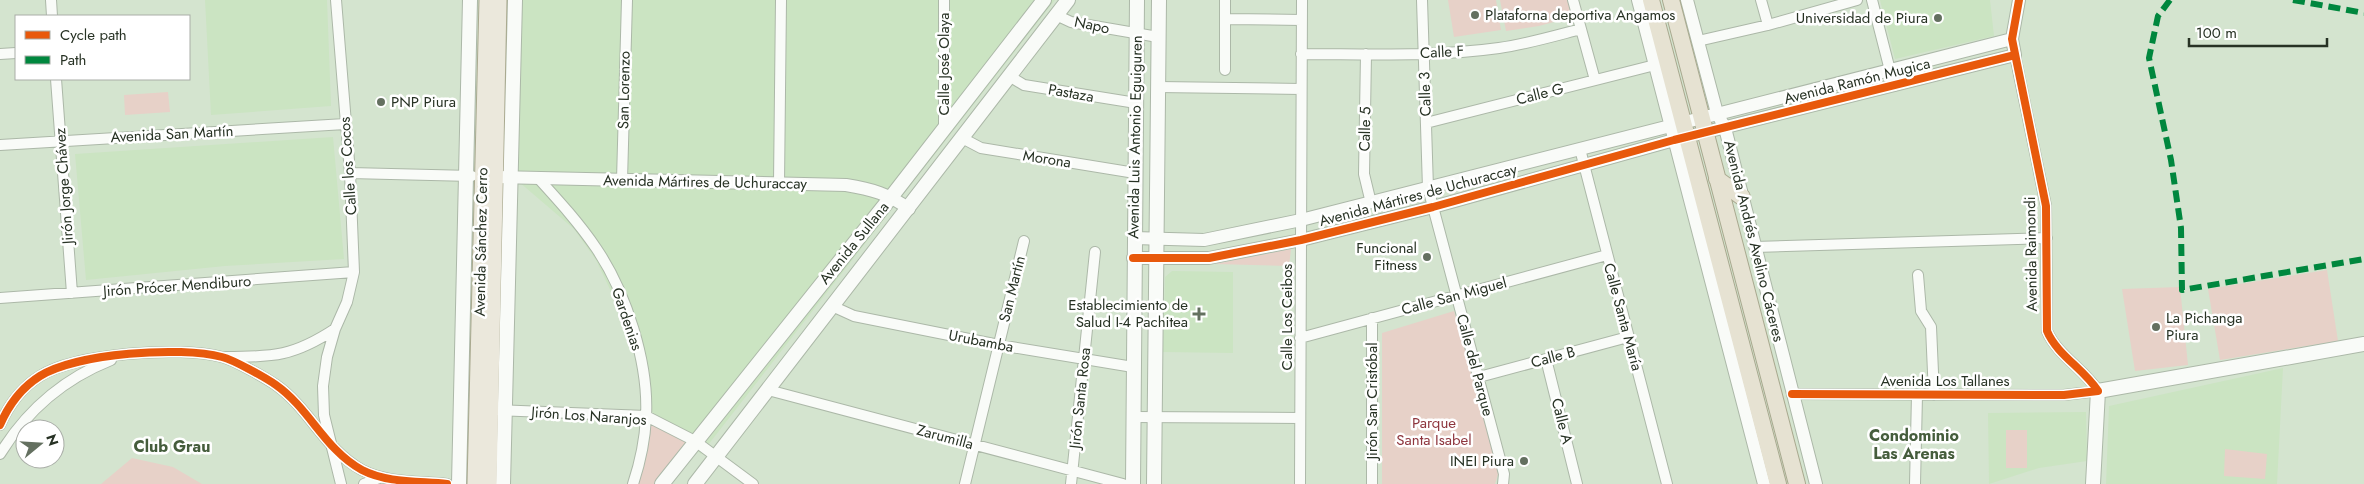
<svg xmlns="http://www.w3.org/2000/svg" width="2364" height="484" font-family="Jost,sans-serif">
<style>
.built{fill:#cbe4c2}
.green{fill:#e7d1c8}
.lines{fill:none;stroke-linecap:round;stroke-linejoin:round}
.minor-casing{stroke:#acb8a8;stroke-width:12}
.tertiary-casing{stroke:#acb8a8;stroke-width:14}
.secondary-casing{stroke:#acb8a8;stroke-width:16}
.primary-casing{stroke:#a9a98f;stroke-width:17}
.trunk-casing{stroke:#a9a98f;stroke-width:18}
.minor{stroke:#f9fbf8;stroke-width:10}
.tertiary{stroke:#f9fbf8;stroke-width:12}
.secondary{stroke:#f9fbf8;stroke-width:14}
.primary{stroke:#ebe8dc;stroke-width:15}
.trunk{stroke:#e6e2d2;stroke-width:16}
.quiet{stroke:#00873e;stroke-width:6;stroke-dasharray:12 6;stroke-linecap:butt}
.cycleway-casing{stroke:#fff;stroke-width:11}
.cycleway{stroke:#e8590c;stroke-width:8}
.poi-dot{fill:#647060;stroke:#fff;stroke-width:2}
.labels{text-anchor:middle;dominant-baseline:central;stroke-width:5;stroke-linejoin:round;paint-order:stroke}
.poi-label{font-size:15px;fill:#273224;stroke:#fff;text-anchor:end}
.street-label{font-size:15px;fill:#273224;stroke:#fff}
.park-label{font-size:15px;fill:#8e363e;stroke:#fff}
.neighbourhood-label{font-size:16px;font-weight:bold;fill:#455d3c;stroke:#fff}
</style>
<rect width="100%" height="100%" fill="#d4e4cf"/>
<path class="built" d="M205 0H327L331 106 211 115Z
M512 0H1055L701 454 652 412 638 357 617 304 596 260 574 229 504 169Z
M1880 0H1990L1994 36 1895 59Z
M333 137 344 259 225 266 86 280 75 154Z
M1172 271 1233 272V353L1163 352 1165 277Z
M2283 368 2277 484H2106L2109 406Z
M2086 412 2087 461 2039 468 1989 484 1988 413Z"/>
<path class="green" d="M1448 0H1496L1501 30 1454 37Z
M1500 0H1568L1572 17 1539 26 1506 31Z
M168 92 170 112 125 115 124 95Z
M1291 249 1289 266 1214 264Z
M2327 270 2338 341 2220 360 2208 289Z
M2180 287 2188 365 2135 371 2122 289Z
M1454 311 1499 471 1495 484H1382V333Z
M646 416 695 441 662 484H633Z
M2006 430H2027V468H2006Z
M2225 449 2267 454 2265 479 2224 476Z
M132 458 173 467 202 484H101Z"/>
<g class="lines">
<defs>
<path id="minor" d="M51 0 52 16
M336 0 350 173 354 272 347 302 335 329 327 357 323 386 324 415 341 484
M944 0V129
M1225 0V70
M1422 0 1428 188 1504 474 1503 484
M1573 0 1595 80
M1761 0 1768 25
M1872 0 1894 86
M1056 15 1071 22 1158 37
M1225 19 1302 20
M1698 41 1768 25 1857 0
M0 54 16 53
M1301 54C1367 54 1434 57 1499 48 1527 44 1554 36 1581 29
M1366 54 1364 174 1371 203
M1009 76 1024 85 1136 103
M56 79 72 293
M1158 87 1301 89
M1426 123 1655 65
M962 138 981 148 1135 173
M0 145 345 124
M1580 149 1667 484
M350 173 472 176
M538 178C559 201 579 223 596 248 626 292 649 363 646 417 645 439 640 463 633 484
M622 180 627 0
M779 183 781 0
M1755 247 2047 238
M1918 275 1921 311 1931 327 1934 395
M0 298 354 272
M832 306 854 316 999 345 1133 367
M1372 318V484
M1300 338 1607 255
M226 357C274 357 294 356 335 329
M1546 359 1577 484
M1479 377 1628 337
M768 390 1123 484
M1792 394 2064 395 2098 391C2084 369 2057 355 2047 331L2046 206 2015 55
M498 410 646 416 695 441 753 484
M1133 417 1300 418
M0 425C9 404 21 388 40 376 77 353 180 346 222 357 234 360 266 378 276 385 310 409 325 450 362 470 387 483 419 481 447 484
M0 454C27 410 63 379 111 360
M364 484 379 478
M965 484 1024 241
M1071 484 1095 252
M1300 484 1302 0
M1915 484 1917 395"/>
<path id="tertiary" d="M1638 0 1764 484
M1687 0 1717 113 1725 128 1816 484
M496 177 846 185C871 189 889 194 909 209
M1134 238 1204 240 1301 220 2012 39
M1133 258H1209L1301 240 1433 207 1674 140 2015 55 2012 39 2019 0"/>
<path id="secondary" d="M459 484 470 0
M503 484 515 0
M662 484 892 196 1044 0
M695 484 1068 0
M1133 484 1137 0
M1154 484 1159 0
M2093 484 2098 391 2364 344"/>
<path id="primary" d="M475 484 487 0
M489 484 499 0"/>
<path id="trunk" d="M1651 0 1778 484
M1671 0 1797 484
M1717 179 1742 197"/>
</defs>
<use href="#minor" class="minor-casing"/>
<use href="#tertiary" class="tertiary-casing"/>
<use href="#secondary" class="secondary-casing"/>
<use href="#primary" class="primary-casing"/>
<use href="#trunk" class="trunk-casing"/>
<use href="#minor" class="minor"/>
<use href="#tertiary" class="tertiary"/>
<use href="#secondary" class="secondary"/>
<use href="#primary" class="primary"/>
<use href="#trunk" class="trunk"/>
<path class="quiet" d="M2170 0 2158 16 2149 58 2171 160 2181 228 2182 290 2364 259
M2293 0 2364 13"/>
<defs>
<path id="cycleway" d="M1133 258H1209L1301 240 1433 207 1674 140 2015 55
M1792 394 2064 395 2098 391C2084 369 2057 355 2047 331L2046 206 2012 39 2019 0
M0 425C9 404 21 388 40 376 77 353 180 346 222 357 234 360 266 378 276 385 310 409 325 450 362 470 387 483 419 481 447 484"/>
</defs>
<use href="#cycleway" class="cycleway-casing"/>
<use href="#cycleway" class="cycleway"/>
</g>
<g class="poi-dot">
<circle cx="1475" cy="15" r="5"/>
<circle cx="1938" cy="18" r="5"/>
<circle cx="381" cy="102" r="5"/>
<circle cx="1427" cy="257" r="5"/>
<path d="M1196.5 306.5h5v5h5v5h-5v5h-5v-5h-5v-5h5z"/>
<circle cx="2156" cy="327" r="5"/>
<circle cx="1524" cy="461" r="5"/>
</g>
<g class="labels">
<g class="poi-label">
<text x="1485" y="15" text-anchor="start">Plataforna deportiva Angamos</text>
<text x="1928" y="18">Universidad de Piura</text>
<text x="391" y="102" text-anchor="start">PNP Piura</text>
<text x="1417" y="248">Funcional<tspan x="1417" dy="17">Fitness</tspan></text>
<text x="1188" y="305">Establecimiento de<tspan x="1188" dy="17">Salud I-4 Pachitea</tspan></text>
<text x="2166" y="318" text-anchor="start">La Pichanga<tspan x="2166" dy="17">Piura</tspan></text>
<text x="1514" y="461">INEI Piura</text>
</g>
<g class="street-label">
<text transform="translate(1092 25) rotate(12)">Napo</text>
<text transform="translate(1442 52) rotate(-3)">Calle F</text>
<text transform="translate(944 64) rotate(-90)">Calle José Olaya</text>
<text transform="translate(1857 81) rotate(-14)">Avenida Ramón Mugica</text>
<text transform="translate(624 90) rotate(-89)">San Lorenzo</text>
<text transform="translate(1071 93) rotate(10)">Pastaza</text>
<text transform="translate(1425 94) rotate(-92)">Calle 3</text>
<text transform="translate(1540 94) rotate(-14)">Calle G</text>
<text transform="translate(1365 129) rotate(-89)">Calle 5</text>
<text transform="translate(172 134) rotate(-3)">Avenida San Martín</text>
<text transform="translate(1135 137) rotate(-89)">Avenida Luis Antonio Eguiguren</text>
<text transform="translate(1047 159) rotate(9)">Morona</text>
<text transform="translate(348 166) rotate(-94)">Calle los Cocos</text>
<text transform="translate(705 182) rotate(1)">Avenida Mártires de Uchuraccay</text>
<text transform="translate(64 186) rotate(-94)">Jirón Jorge Chávez</text>
<text transform="translate(1418 195) rotate(-15)">Avenida Mártires de Uchuraccay</text>
<text transform="translate(1754 241) rotate(76)">Avenida Andrés Avelino Cáceres</text>
<text transform="translate(481 242) rotate(-89)">Avenida Sánchez Cerro</text>
<text transform="translate(854 243) rotate(-51)">Avenida Sullana</text>
<text transform="translate(2031 254) rotate(-91)">Avenida Raimondi</text>
<text transform="translate(177 286) rotate(-4)">Jirón Prócer Mendiburo</text>
<text transform="translate(1012 289) rotate(-76)">San Martín</text>
<text transform="translate(1454 296) rotate(-15)">Calle San Miguel</text>
<text transform="translate(1287 317) rotate(-90)">Calle Los Ceibos</text>
<text transform="translate(1623 317) rotate(75)">Calle Santa María</text>
<text transform="translate(627 319) rotate(71)">Gardenias</text>
<text transform="translate(981 341) rotate(11)">Urubamba</text>
<text transform="translate(1553 357) rotate(-15)">Calle B</text>
<text transform="translate(1475 365) rotate(75)">Calle del Parque</text>
<text x="1945" y="381">Avenida Los Tallanes</text>
<text transform="translate(1080 398) rotate(-84)">Jirón Santa Rosa</text>
<text transform="translate(1372 401) rotate(-90)">Jirón San Cristóbal</text>
<text transform="translate(589 416) rotate(4)">Jirón Los Naranjos</text>
<text transform="translate(1562 421) rotate(76)">Calle A</text>
<text transform="translate(945 437) rotate(15)">Zarumilla</text>
</g>
<g class="park-label">
<text x="1434" y="423">Parque<tspan x="1434" dy="17">Santa Isabel</tspan></text>
</g>
<g class="neighbourhood-label">
<text x="1914" y="435">Condominio<tspan x="1914" dy="18">Las Arenas</tspan></text>
<text x="172" y="446">Club Grau</text>
</g>
</g>
<rect x="15" y="15" width="175" height="65" fill="#ffffff" stroke="#a9ada7"/>
<rect x="25" y="31" width="25" height="8" fill="#e8590c" stroke="#a9ada7"/>
<text x="60" y="40" font-size="15" fill="#273224">Cycle path</text>
<rect x="25" y="56" width="25" height="8" fill="#00873e" stroke="#a9ada7"/>
<text x="60" y="65" font-size="15" fill="#273224">Path</text>
<g transform="translate(40 444) rotate(72)"><circle r="24" fill="#ffffff" stroke="#a9ada7"/>
<path d="M0-4L9 19L0 12L-9 19Z" fill="#647060"/>
<text y="-8" font-size="14" font-weight="bold" text-anchor="middle" fill="#273224">N</text>
</g>
<path d="M2189 38v8h138v-8" fill="none" stroke="#273224" stroke-width="2.5"/>
<text x="2196" y="38" font-size="15" fill="#273224" stroke="#ffffff" stroke-width="4" paint-order="stroke">100 m</text>
</svg>
